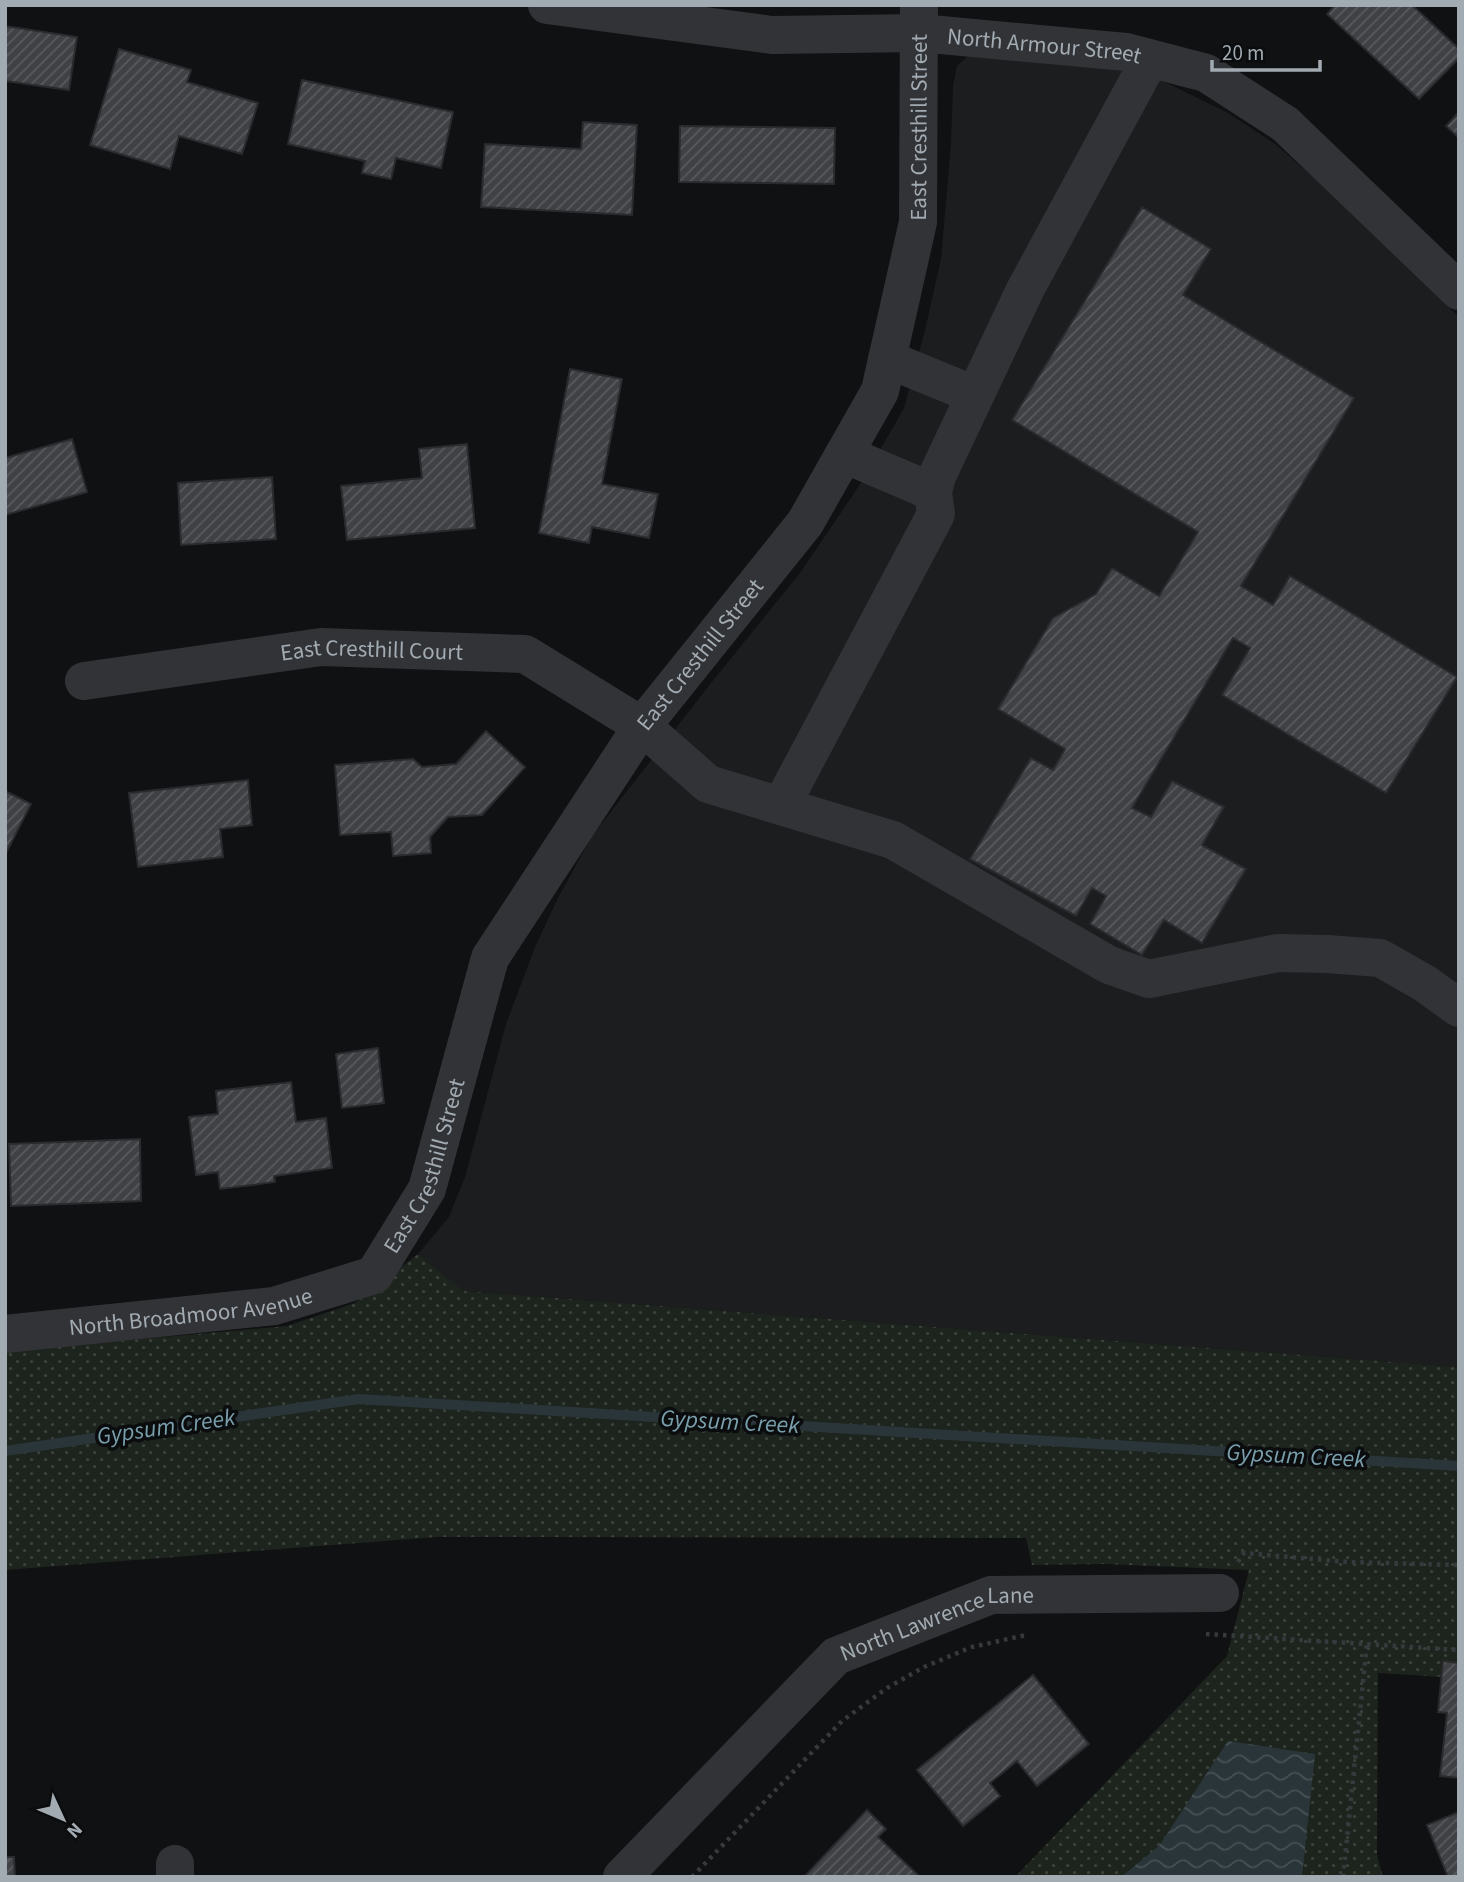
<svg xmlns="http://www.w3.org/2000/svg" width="1464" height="1882" font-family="'Source Sans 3',sans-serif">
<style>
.built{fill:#1c1d1f}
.grass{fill:url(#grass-dots)}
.water{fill:url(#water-waves)}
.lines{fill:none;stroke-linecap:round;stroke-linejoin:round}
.stream{stroke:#2a353a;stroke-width:10}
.building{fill:url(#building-hatch);stroke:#2a2b2e;stroke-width:2}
.path{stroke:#373a3d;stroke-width:4.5;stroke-dasharray:3.5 5;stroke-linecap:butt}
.minor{stroke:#313336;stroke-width:38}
.labels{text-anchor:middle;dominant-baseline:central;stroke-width:7;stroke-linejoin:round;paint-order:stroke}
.street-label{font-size:23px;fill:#a2aab2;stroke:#0b0c0d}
.water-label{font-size:24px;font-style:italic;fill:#799fad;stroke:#0b0c0d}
</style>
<defs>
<pattern id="grass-dots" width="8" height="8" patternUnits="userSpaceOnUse" patternTransform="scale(1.75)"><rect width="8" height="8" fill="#1d241d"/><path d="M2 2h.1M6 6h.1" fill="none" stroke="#3b413b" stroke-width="1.8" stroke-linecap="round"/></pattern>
<pattern id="water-waves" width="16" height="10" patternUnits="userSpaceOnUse" patternTransform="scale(1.75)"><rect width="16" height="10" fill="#2a353a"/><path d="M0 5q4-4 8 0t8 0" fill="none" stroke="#465054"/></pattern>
<pattern id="building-hatch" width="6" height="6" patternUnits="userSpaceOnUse" patternTransform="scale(1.75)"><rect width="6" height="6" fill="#3f4145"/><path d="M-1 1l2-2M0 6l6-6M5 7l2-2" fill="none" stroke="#585a5d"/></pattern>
</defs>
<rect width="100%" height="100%" fill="#101112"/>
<path class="built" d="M970 54 1094 64 1165 82 1228 113 1274 143 1313 177 1459 317V1367L464 1291 418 1254 449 1217 465 1177 506 1024 535 947 558 898 592 836 711 683 800 573 863 480 904 408 925 330 941 259 951 143 953 86 957 66Z"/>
<path class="grass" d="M418 1254 464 1291 1459 1367V1678L1378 1673 1377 1855 1383 1877H1015L1227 1656 1249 1570 1105 1564 1032 1565 1026 1538 437 1537 5 1570V1351L287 1326 355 1303Z"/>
<path class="water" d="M1228 1741 1315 1754 1302 1877H1121L1159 1846Z"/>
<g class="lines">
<path class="stream" d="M5 1451 359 1399 1459 1466"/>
</g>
<path class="building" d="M1335 5H1412L1459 49V58L1419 99 1327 14Z
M5 26 77 37 69 90 5 81Z
M119 49 191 70 187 82 258 103 242 154 179 136 170 169 90 145Z
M302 80 453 112 441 168 396 158 391 179 362 173 365 161 288 144Z
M1459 112V138L1446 126Z
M583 122 637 125 632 215 481 207 485 144 581 149Z
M680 126 835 128 834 184 679 182Z
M1142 207 1211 249 1183 295 1354 398 1241 586 1273 605 1290 576 1457 677 1386 793 1222 695 1250 648 1233 638 1132 808 1151 817 1172 781 1224 807 1202 845 1246 869 1202 943 1164 920 1142 955 1090 924 1106 896 1092 888 1076 916 970 859 1031 758 1053 770 1065 749 998 709 1053 618 1096 594 1112 568 1159 596 1198 532 1012 420Z
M570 369 622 379 602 484 658 494 649 538 592 527 589 543 539 533Z
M72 439 87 492 5 515V458Z
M467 444 475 528 347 540 341 486 422 478 419 449Z
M272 477 276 539 181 545 178 483Z
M486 731 525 767 482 815 448 817 430 837 431 853 393 856 391 832 340 835 335 765 413 759 422 767 456 764Z
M248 780 252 825 220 829 223 857 138 867 129 793Z
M5 791 31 804 5 855Z
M378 1048 384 1103 342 1108 336 1054Z
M291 1082 296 1122 326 1118 332 1168 274 1176 275 1182 220 1189 218 1172 196 1175 189 1117 218 1114 216 1091Z
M140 1139 141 1201 11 1206 9 1144Z
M1443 1661 1459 1663V1778L1440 1776 1447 1713 1438 1712Z
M1033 1675 1089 1744 1037 1786 1017 1761 990 1783 1000 1796 963 1826 917 1770Z
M867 1810 886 1829 878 1837 918 1875 916 1877H804Z
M1459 1812V1877H1448L1427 1825Z
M5 1857H14L15 1877H5Z"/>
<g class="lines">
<path class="path" d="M1238 1562 1244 1553 1348 1562 1459 1565
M1206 1634 1459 1650
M692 1877 842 1721 887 1688 924 1667 972 1647 1026 1635
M1343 1877 1367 1643"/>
<g class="minor">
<path id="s1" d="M547 5 772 35 919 33 1126 52 1206 73 1285 124 1459 291"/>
<path d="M887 359 975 395"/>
<path d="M844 454 933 492"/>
<path id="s2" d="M84 681 321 647 525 654 642 726 708 784 893 840 1109 965 1149 979 1278 953 1327 954 1380 958 1424 983 1459 1008"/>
<path d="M781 806 936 514 933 492 937 476 1025 290 1150 59"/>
<path id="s3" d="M5 1334 274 1306 374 1275 427 1189 490 958 642 726 805 523 880 391 918 222 919 5"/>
<path d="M175 1877V1864"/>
<path id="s4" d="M622 1877 836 1656 991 1595 1220 1593"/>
</g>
</g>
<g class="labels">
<g class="street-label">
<text stroke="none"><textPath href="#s1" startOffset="500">North Armour Street</textPath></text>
<text stroke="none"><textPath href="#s3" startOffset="1673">East Cresthill Street</textPath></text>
<text stroke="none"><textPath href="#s2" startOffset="290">East Cresthill Court</textPath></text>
<text stroke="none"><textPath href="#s3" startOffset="1085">East Cresthill Street</textPath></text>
<text stroke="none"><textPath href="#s3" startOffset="497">East Cresthill Street</textPath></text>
<text stroke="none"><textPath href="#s3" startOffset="187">North Broadmoor Avenue</textPath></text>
<text stroke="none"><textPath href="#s4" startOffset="415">North Lawrence Lane</textPath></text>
</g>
<g class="water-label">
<text transform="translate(730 1422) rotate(3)">Gypsum Creek</text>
<text transform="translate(166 1427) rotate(-8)">Gypsum Creek</text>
<text transform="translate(1296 1456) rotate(3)">Gypsum Creek</text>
</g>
</g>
<rect width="1464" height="1882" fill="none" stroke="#a2aab2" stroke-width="14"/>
<g transform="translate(63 1819) rotate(134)" stroke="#0b0c0d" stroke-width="5" paint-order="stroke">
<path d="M0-5L12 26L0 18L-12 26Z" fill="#a2aab2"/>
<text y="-10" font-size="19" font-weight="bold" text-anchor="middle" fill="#a2aab2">N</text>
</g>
<path d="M1212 60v10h108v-10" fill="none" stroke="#a2aab2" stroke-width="3.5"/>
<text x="1222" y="60" font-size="21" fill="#a2aab2" stroke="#0b0c0d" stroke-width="5" paint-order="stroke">20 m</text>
</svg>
